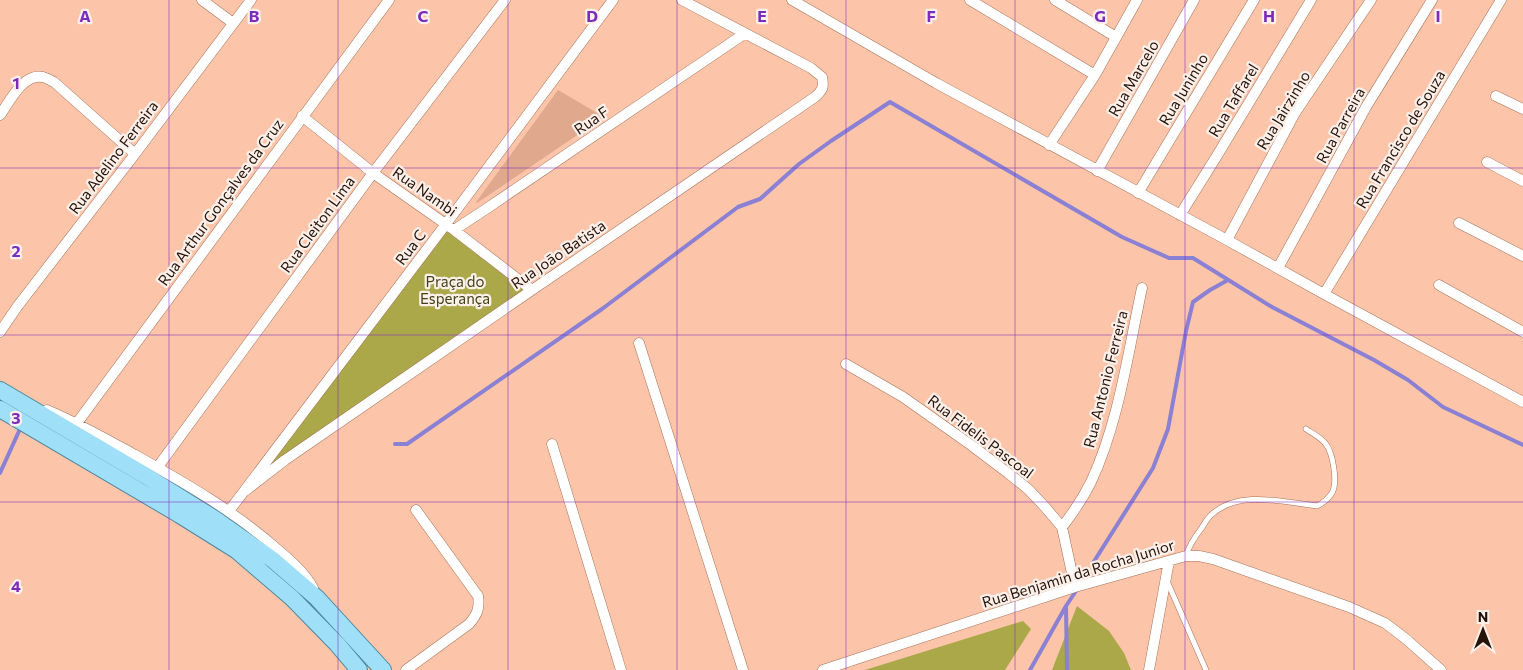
<svg xmlns="http://www.w3.org/2000/svg" width="1523" height="670" font-family="Commissioner,sans-serif">
<style>
.green{fill:#aaa849}
.lines{fill:none;stroke-linecap:round;stroke-linejoin:round}
.stream{stroke:#8a80d4;stroke-width:4}
.building{fill:#e0a98e}
.lane-casing{stroke:#a57259;stroke-width:6}
.street-casing{stroke:#a57259;stroke-width:11}
.primary-casing{stroke:#4c89a1;stroke-width:18}
.lane{stroke:#fff;stroke-width:5}
.street{stroke:#fff;stroke-width:10}
.primary{stroke:#a0dff8;stroke-width:16}
.grid{fill:none;stroke:#7b2cbf;stroke-width:1;stroke-opacity:0.55}
.labels{text-anchor:middle;dominant-baseline:central;stroke-width:4.5;stroke-linejoin:round;paint-order:stroke}
.street-label{font-size:15px;fill:#261309;stroke:#fcf0ea}
.park-label{font-size:15px;fill:#444218;stroke:#fcf0ea}
.grid-label{font-size:16px;text-anchor:middle;font-weight:bold;fill:#7b2cbf;stroke:#fcf0ea;stroke-width:4.5;stroke-linejoin:round;paint-order:stroke}
</style>
<rect width="100%" height="100%" fill="#fcc4a8"/>
<path class="green" d="M447 229 530 290 256 477Z
M1077 606 1109 631 1124 653 1131 670H1052Z
M1023 621 1031 629 1005 670H865Z"/>
<g class="lines">
<path class="stream" d="M395 444H407L602 309 738 207 760 199 799 164 831 141 890 102 1122 237 1169 258H1193L1272 307 1374 360 1408 380 1443 407 1523 445
M0 473 20 429
M1093 563 1153 468 1168 429 1186 331 1193 302 1210 290 1228 280
M1066 607 1067 670
M1030 670 1066 606 1078 588"/>
</g>
<path class="building" d="M558 90 604 117 477 203 476 202Z"/>
<g class="lines">
<defs>
<path id="lane" d="M1186 556C1189 546 1194 538 1201 529 1204 525 1206 520 1210 516 1237 489 1283 502 1317 506 1323 503 1328 499 1332 493 1338 482 1333 452 1325 443 1320 437 1312 433 1306 429
M1167 581 1206 670"/>
<path id="street" d="M202 0 233 23
M792 0 936 83 1227 240 1324 294 1523 402
M970 0 1095 75
M1055 0 1116 37
M1496 96 1523 109
M0 115C10 101 23 73 43 77 47 78 51 81 54 82L135 154
M302 116 373 173 454 230 532 290
M1049 145 1095 75 1137 0
M1487 162 1523 181
M1097 171 1194 0
M1138 193 1254 0
M1180 215 1218 154 1311 0
M1459 223 1523 256
M454 230 486 209 744 34
M1227 240 1295 113 1371 0
M1278 268 1366 107 1432 0
M1439 285 1523 332
M1324 294 1501 0
M0 332 17 307 135 154 251 0
M639 343 743 670
M846 364 903 397 971 445 1008 473 1028 489 1045 507 1062 527 1075 587
M47 410C78 423 106 439 135 455 185 483 234 511 277 549 290 560 305 573 313 588
M77 423 389 0
M552 444 621 670
M157 468 373 173 505 0
M245 491 285 460 532 290 815 97C823 90 824 87 822 77L811 68 682 0
M229 511 446 224 613 0
M1062 527C1073 513 1083 498 1091 482 1119 422 1128 352 1142 288
M406 670 469 624C477 615 480 608 478 596L416 510
M823 670 1075 587 1186 556H1199L1213 559 1349 607 1385 623 1406 639 1441 670
M1149 670 1169 561"/>
<path id="primary" d="M0 390 146 476 215 519 273 560 317 598 383 670
M0 409 180 515 236 550 292 598 337 644 359 670"/>
</defs>
<use href="#lane" class="lane-casing"/>
<use href="#street" class="street-casing"/>
<use href="#primary" class="primary-casing"/>
<use href="#lane" class="lane"/>
<use href="#street" class="street"/>
<use href="#primary" class="primary"/>
</g>
<path class="grid" d="M169 0V670M338 0V670M508 0V670M677 0V670M846 0V670M1015 0V670M1185 0V670M1354 0V670M0 168H1523M0 335H1523M0 502H1523"/>
<g class="labels">
<g class="street-label">
<text transform="translate(1133 78) rotate(-60)">Rua Marcelo</text>
<text transform="translate(1183 89) rotate(-59)">Rua Juninho</text>
<text transform="translate(1233 100) rotate(-59)">Rua Taffarel</text>
<text transform="translate(1283 110) rotate(-59)">Rua Jairzinho</text>
<text transform="translate(591 120) rotate(-34)">Rua F</text>
<text transform="translate(1340 125) rotate(-61)">Rua Parreira</text>
<text transform="translate(1400 139) rotate(-59)">Rua Francisco de Souza</text>
<text transform="translate(113 157) rotate(-53)">Rua Adelino Ferreira</text>
<text transform="translate(425 191) rotate(35)">Rua Nambi</text>
<text transform="translate(220 202) rotate(-54)">Rua Arthur Gonçalves da Cruz</text>
<text transform="translate(317 224) rotate(-54)">Rua Cleiton Lima</text>
<text transform="translate(410 247) rotate(-53)">Rua C</text>
<text transform="translate(558 254) rotate(-34)">Rua Joāo Batista</text>
<text transform="translate(1105 379) rotate(-76)">Rua Antonio Ferreira</text>
<text transform="translate(981 436) rotate(37)">Rua Fidelis Pascoal</text>
<text transform="translate(1078 573) rotate(-17)">Rua Benjamin da Rocha Junior</text>
</g>
<g class="park-label">
<text x="455" y="281">Praça do<tspan x="455" dy="17">Esperança</tspan></text>
</g>
</g>
<g class="grid-label">
<text x="85" y="22">A</text>
<text x="254" y="22">B</text>
<text x="423" y="22">C</text>
<text x="592" y="22">D</text>
<text x="762" y="22">E</text>
<text x="931" y="22">F</text>
<text x="1100" y="22">G</text>
<text x="1269" y="22">H</text>
<text x="1438" y="22">I</text>
<text x="16" y="89">1</text>
<text x="16" y="257">2</text>
<text x="16" y="424">3</text>
<text x="16" y="592">4</text>
</g>
<g transform="translate(1483 630)" stroke="#fcf0ea" stroke-width="4" paint-order="stroke">
<path d="M0-4L9 19L0 12L-9 19Z" fill="#261309"/>
<text y="-8" font-size="14" font-weight="bold" text-anchor="middle" fill="#261309">N</text>
</g>
</svg>
